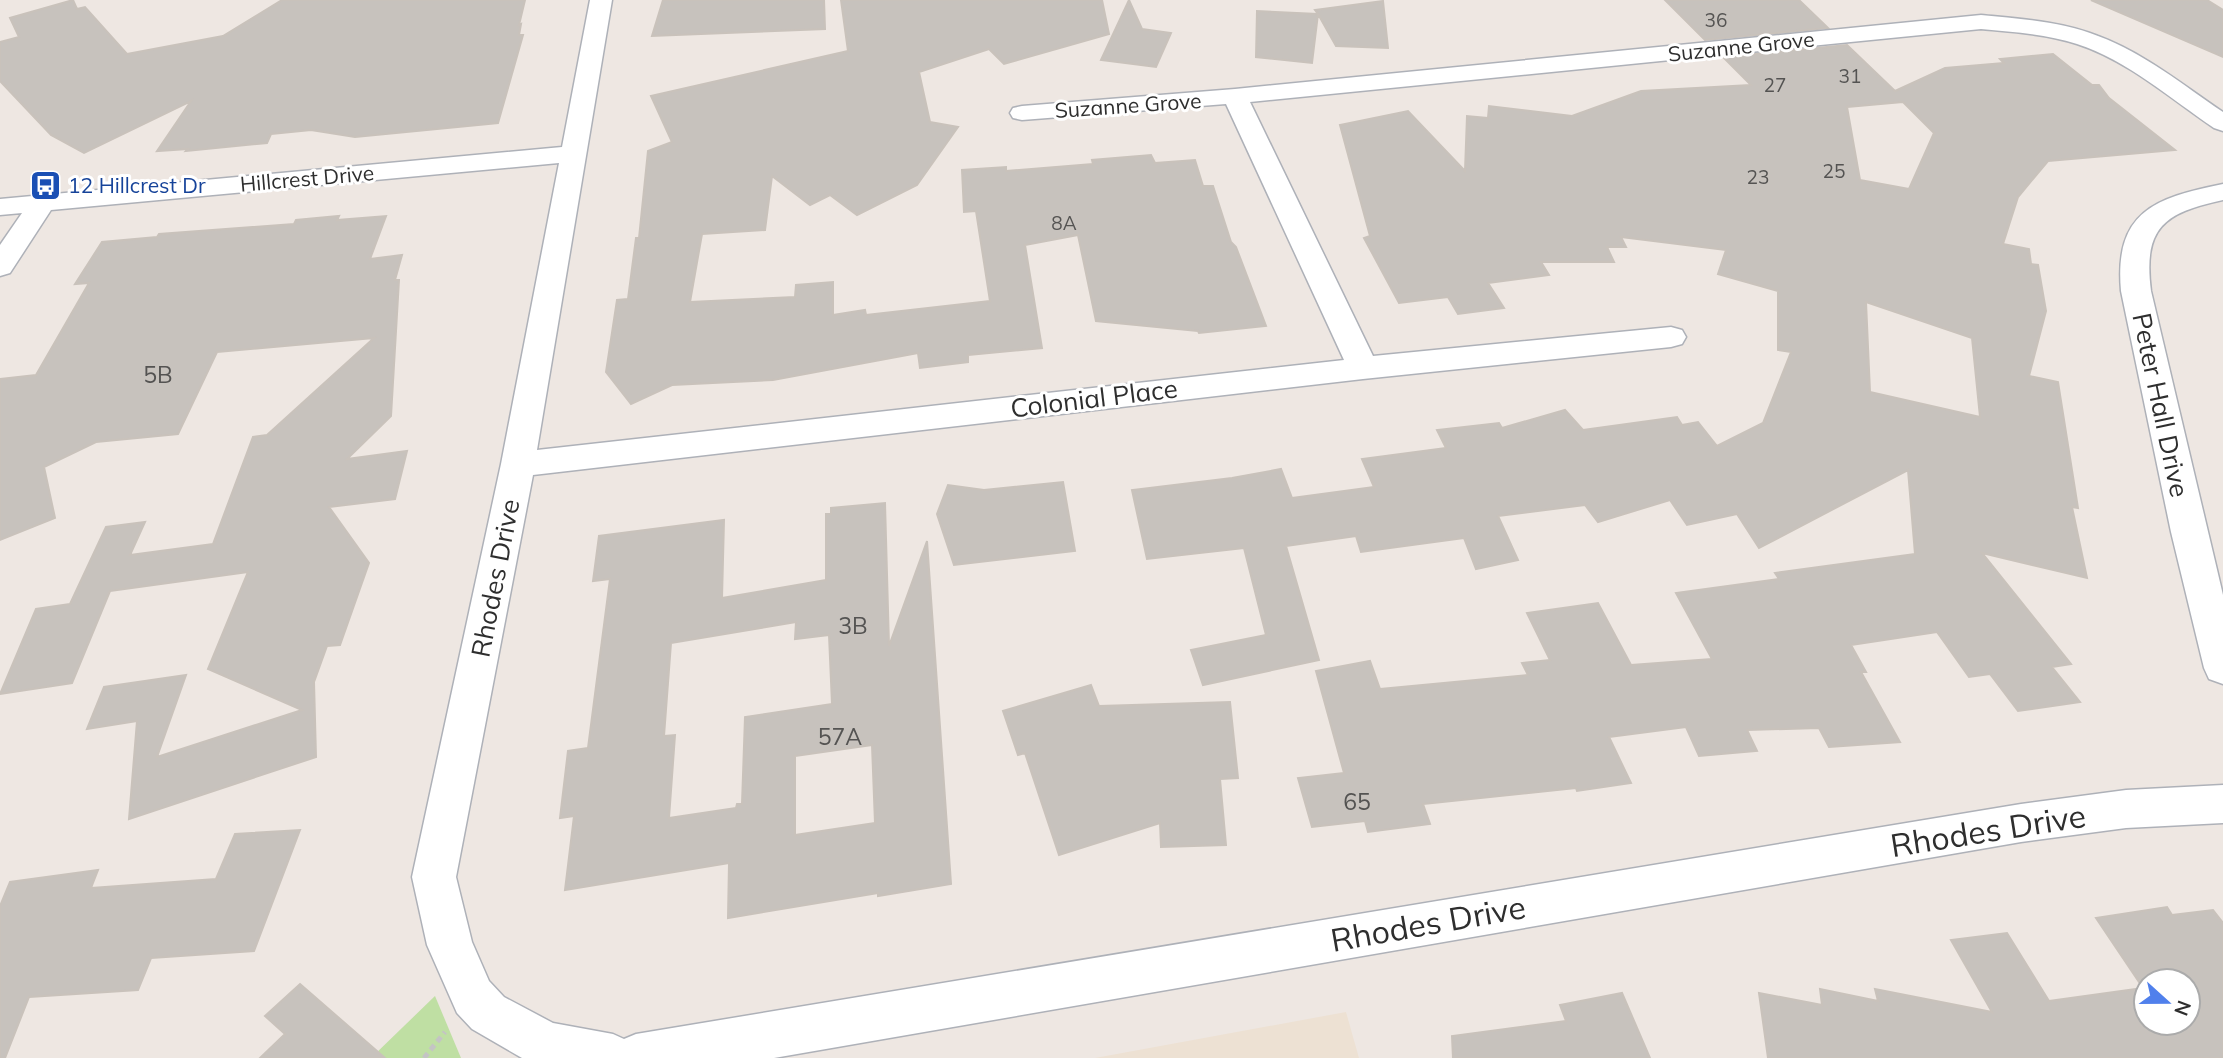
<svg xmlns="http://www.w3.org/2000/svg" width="2223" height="1058" font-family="Mulish,sans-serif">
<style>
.education{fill:#ede1d3}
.green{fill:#bfdfa3}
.building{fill:#c7c2bd;stroke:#c9c2bb;stroke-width:2;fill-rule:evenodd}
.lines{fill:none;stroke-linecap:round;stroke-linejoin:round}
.street-casing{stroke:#aeb1b8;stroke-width:3}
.path{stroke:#c4c4c4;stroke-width:5;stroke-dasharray:6 4.5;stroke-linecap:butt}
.street{fill:#fff;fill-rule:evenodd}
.labels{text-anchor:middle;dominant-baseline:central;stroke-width:6;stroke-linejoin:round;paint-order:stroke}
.far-number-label{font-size:19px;fill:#545352}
.far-street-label{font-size:21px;fill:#2e2e2e;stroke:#fff}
.far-transit-label{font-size:21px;fill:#164399;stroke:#fff;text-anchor:start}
.number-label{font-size:23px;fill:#545352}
.street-label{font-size:26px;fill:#2e2e2e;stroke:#fff}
.near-street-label{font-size:32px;fill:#2e2e2e;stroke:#fff}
</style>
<rect width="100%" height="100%" fill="#eee7e2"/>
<path class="education" d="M1346 1012 1359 1058H1095Z"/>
<path class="green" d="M435 996 461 1058H371Z"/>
<path class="building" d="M73 0 77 9 85 7 127 54 223 36 282 0H525L519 25 521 24 519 35H523L498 123 355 137 311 130 271 134 267 143 186 151 188 149 157 151 191 101 84 153 51 135 0 81V42L19 37 10 18Z
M663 0H824L825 29 652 36Z
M841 0H1102L1109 34 1004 64 989 49 919 72 930 122 958 127 917 185 857 215 830 195 810 205 772 176 765 230 702 234 690 302 795 297 796 285 833 282V315L865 310 866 315 990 301 976 211 964 212 962 170 1006 167V171L1093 164 1092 160 1151 155 1155 163 1195 160 1203 186H1213L1231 242 1236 247 1266 326 1199 333 1198 331 1096 321 1078 235 1025 245 1042 348 968 355V362L920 368 918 353 773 380 672 385 631 404 606 372 617 300 628 299 636 238H639L648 151 672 142 651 96 848 51Z
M1129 0 1142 29 1171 33 1156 67 1101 60Z
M1665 0H1799L1828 28 1705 40Z
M2091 0H2207L2223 10V57Z
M1383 1 1388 48 1336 46 1318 14 1312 63 1256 57 1257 11 1318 14 1315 10Z
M1847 45 1895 91 1945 68 2004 63 2000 59 2053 54 2092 85H2099L2109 98 2175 150 2048 161 2018 197 2003 244 2029 249 2031 264 2038 265 2046 311 2029 376 2058 382 2078 508 2072 507 2087 578 1982 553 2071 664 2052 667 2080 702 2018 711 1990 674 1969 677 1937 632 1851 645 1866 672H1861L1900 742 1829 747 1819 728 1747 730 1757 751 1699 756 1686 727 1609 737 1631 783 1577 791 1576 788 1423 804 1430 824 1368 832 1365 821 1312 827 1298 778 1344 773 1316 671 1370 661 1380 689 1528 675 1522 663 1550 660 1527 613 1598 603 1631 665 1712 659 1676 593 1779 579 1775 573 1915 554 1908 470 1759 548 1737 514 1687 525 1670 500 1598 522 1585 505 1498 516 1518 560 1476 569 1464 538 1361 552 1356 536 1286 546 1319 660 1203 685 1191 650 1266 635 1244 548 1147 559 1132 490 1232 478 1281 469 1292 498 1374 487 1362 459 1446 448 1437 430 1499 423 1502 428 1565 410 1583 430 1677 417 1682 425 1698 422 1717 446 1763 423 1791 352 1778 350V291L1718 274 1726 250 1621 237 1626 247H1607L1614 262H1541L1549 275 1488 283 1504 308 1458 314 1448 297 1399 303 1364 238 1370 236 1340 125 1408 111 1465 171 1467 116 1488 118 1489 106 1572 116 1641 91 1751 85 1723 57ZM1903 102 1934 133 1909 189 1860 180 1847 107ZM1866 302 1972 338 1980 417 1870 392Z
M339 216 337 220 386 216 370 259 402 255 395 280H399L391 416 347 459 407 451 395 499 329 507 369 563 340 645 327 646 314 682 316 757 129 819 137 721 87 729 104 687 186 675 157 757 302 710 208 669 248 572 110 591 72 683 0 694 36 609 70 604 106 527 145 522 130 555 213 544 253 437 267 435 374 338 217 352 178 434 96 442 44 467 55 518 0 540V379L36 375 89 283 75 284 102 242 157 237 159 234 294 224 296 220Z
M1063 482 1075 551 954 565 937 514 948 485 984 490Z
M885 503 889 646 927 541 951 884 878 896V893L728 918 729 863 565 890 574 816 560 818 568 751 588 748 610 579 593 581 599 536 724 520 722 598 826 580V514H831V508ZM796 622 795 639 829 635 832 704 745 717 742 804H737L736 808 669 818 675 735 664 736 671 643ZM872 745 875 823 795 835V756Z
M1091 685 1099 706 1230 702 1238 778 1220 779 1226 845 1161 847 1160 823 1059 855 1025 753 1018 755 1003 711Z
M300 830 254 951 151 958 138 990 29 997 5 1058H0V906L10 882 98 870 91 888 216 879 235 834Z
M2167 907 2172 915 2213 910 2223 923V1058H1768L1759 993 1822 1005 1820 989 1878 1001 1875 989 1992 1012 1951 940 2007 933 2049 1001 2143 988 2096 918ZM2146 981H2188V1023H2146Z
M300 984 385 1058H260L285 1034 265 1016Z
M1622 993 1650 1058H1453L1452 1036 1566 1021 1560 1005Z"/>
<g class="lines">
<defs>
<path id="street" d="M590 0H612L537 450 1344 360 1226 104 1022 120 1013 118 1010 113 1013 108 1022 106 1235 89 1981 15C2020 19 2061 21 2098 36 2144 53 2183 85 2223 112V131L2214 128C2171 99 2127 60 2077 44 2046 34 2013 32 1981 29L1250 102 1373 356 1671 327 1682 330 1686 337 1682 344 1671 347 1363 379 533 475 456 877 472 942 489 981 504 997 553 1023 613 1034 624 1039 636 1034 2021 804 2126 790 2223 785V823L2126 828 2021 842 774 1058H522L472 1029 457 1013 427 945 412 877 501 464 559 163 51 210 10 273 0 276V245L22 213 0 215V199L562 147Z
M2223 184V200C2163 213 2143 228 2151 291L2223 595V684L2209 679 2204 668 2171 532 2121 291C2114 212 2154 198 2223 184Z"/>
</defs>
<use href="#street" class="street-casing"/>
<path class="path" d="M424 1058 445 1032"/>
<use href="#street" class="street"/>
</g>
<defs>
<symbol id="bus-square" viewBox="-11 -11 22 22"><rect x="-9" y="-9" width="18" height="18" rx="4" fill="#1a4fb4" stroke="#fff"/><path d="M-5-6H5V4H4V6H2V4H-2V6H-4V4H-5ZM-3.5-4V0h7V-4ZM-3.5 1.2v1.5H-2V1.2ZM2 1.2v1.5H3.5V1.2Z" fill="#fff"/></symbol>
</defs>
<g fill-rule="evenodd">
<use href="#bus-square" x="28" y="168" width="35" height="35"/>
</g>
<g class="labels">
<g class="far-number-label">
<text x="1716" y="20">36</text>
<text x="1850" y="76">31</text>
<text x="1775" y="85">27</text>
<text x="1834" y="171">25</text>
<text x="1758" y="177">23</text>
<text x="1064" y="223">8A</text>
</g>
<g class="far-street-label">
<text transform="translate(1741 46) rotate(-6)">Suzanne Grove</text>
<text transform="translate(1128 105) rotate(-4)">Suzanne Grove</text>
<text transform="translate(307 178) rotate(-5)">Hillcrest Drive</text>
</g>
<g class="far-transit-label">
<text x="68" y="185">12 Hillcrest Dr</text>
</g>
<g class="number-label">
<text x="158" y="374">5B</text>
<text x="853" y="625">3B</text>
<text x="840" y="736">57A</text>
<text x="1357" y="801">65</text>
</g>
<g class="street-label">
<text transform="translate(1094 398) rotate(-7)">Colonial Place</text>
<text transform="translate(2161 405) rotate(78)">Peter Hall Drive</text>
<text transform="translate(495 578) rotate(-79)">Rhodes Drive</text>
</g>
<g class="near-street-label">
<text transform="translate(1988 830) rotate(-9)">Rhodes Drive</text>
<text transform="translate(1428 923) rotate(-10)">Rhodes Drive</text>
</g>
</g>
<g transform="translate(2167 1002) rotate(111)"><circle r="33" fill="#ffffff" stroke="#ababab" stroke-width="2"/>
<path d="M0-5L12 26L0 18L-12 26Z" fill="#5080ec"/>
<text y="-10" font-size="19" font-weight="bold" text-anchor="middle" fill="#2e2e2e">N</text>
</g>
</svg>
